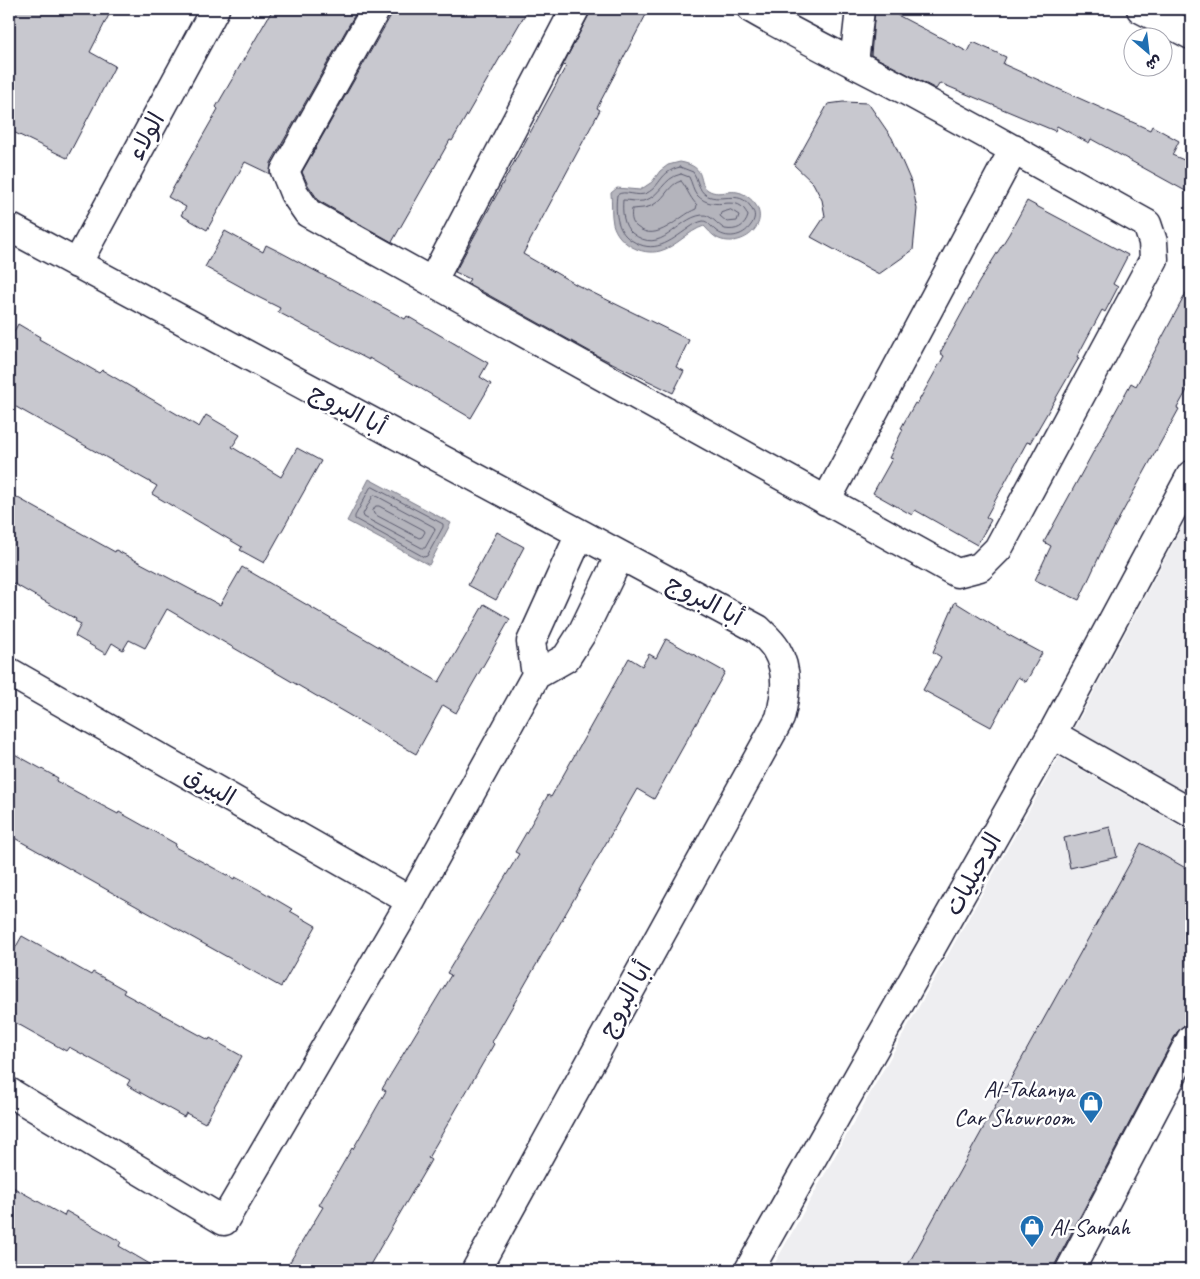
<svg xmlns="http://www.w3.org/2000/svg" width="1200" height="1279" font-family="Caveat,'Playpen Sans Arabic',sans-serif">
<style>
.built{fill:#eeeef1}
.water{fill:#b4b4bc;stroke:#7a7a88}
.lines{fill:none;stroke-linecap:round;stroke-linejoin:round}
.shore{stroke:#5c5c6f;stroke-width:1}
.building{fill:#c8c8cf;stroke:#22223b}
.minor-casing{stroke:#22223b;stroke-width:31}
.minor{stroke:#fff;stroke-width:28}
.labels{text-anchor:middle;dominant-baseline:central;stroke-width:5;stroke-linejoin:round;paint-order:stroke}
.street-label{font-size:24px;fill:#22223b;stroke:#fff}
.poi-label{font-size:24px;fill:#22223b;stroke:#fff;text-anchor:end}
</style>
<rect width="100%" height="100%" fill="#fff"/>
<filter id="ink" filterUnits="userSpaceOnUse"><feTurbulence type="fractalNoise" baseFrequency=".02" numOctaves="2"/><feDisplacementMap in="SourceGraphic" scale="10" xChannelSelector="R" yChannelSelector="G"/><feConvolveMatrix kernelMatrix="1 2 1 2 8 2 1 2 1" color-interpolation-filters="sRGB"/></filter>
<g filter="url(#ink)">
<path class="built" d="M1191 510V802L1072 733Z
M1059 757 1191 832V1009L1053 1270H771Z"/>
<path class="water" d="M680 162C709 167 696 183 708 190 721 198 733 185 748 197 775 217 749 247 722 240 714 238 709 231 704 226 688 231 676 247 660 251 641 256 618 243 613 224 611 215 612 203 611 193L617 188 640 190 652 182 660 171 668 165Z
M369 479 451 523 429 565 347 521Z"/>
<g class="lines">
<path class="shore" d="M680 167 693 172C698 179 698 190 706 195 722 204 742 187 753 211 756 215 754 221 751 225 743 237 726 240 715 230 711 227 708 221 703 221 698 222 693 225 689 228 669 242 654 255 631 240 616 231 615 210 617 195 625 189 637 198 647 193 662 185 659 172 680 167Z
M681 174 689 177C692 183 693 190 697 195 715 215 738 190 748 216 745 227 736 231 725 229 717 225 711 214 702 215 676 218 662 257 632 233 623 226 622 211 623 200 630 200 637 202 643 201 661 197 662 178 681 174Z
M681 181C686 186 689 197 697 205L696 209C678 216 657 244 637 227 631 223 631 215 632 209 640 208 648 209 656 203 666 197 669 184 681 181Z
M731 210 739 215 737 221 727 222 720 216 721 213Z
M373 487 443 524V527L427 556 424 557 355 519V516L370 488Z
M375 495 434 527 435 530 425 548H422L364 517 363 514 373 496Z
M376 506H379L424 530 425 532 422 537 419 538 374 514 373 511Z"/>
</g>
<path class="building" d="M9 9H112L90 52 115 66 67 158 9 130Z
M273 9H358L271 163 270 174 245 162 207 230 181 215 186 207 168 197 218 109 216 107Z
M392 9H528L452 141 450 140 392 242 319 201 308 185 302 172 390 17Z
M592 9H649L597 108 600 110 523 254 577 285 689 340 676 367 684 371 673 393 598 356 467 283 470 279 455 272 566 66 563 65Z
M875 9H886L968 52 973 42 1006 57 1003 64 1150 130 1152 126 1179 141 1172 155 1191 163V194L1091 139 1089 143 1057 126 1055 131 940 83 936 89 871 55Z
M843 102 868 103 892 138 912 184 917 209 913 250 879 274 811 237 825 216 822 200 813 183 794 165 828 104Z
M1027 201 1128 255 1113 284 1118 287 1105 312 1102 310 1077 357 1079 358 1030 443 1027 442 1002 488 986 517 991 520 977 545 915 510 912 515 873 493 892 459 889 458 903 429 901 428 915 403 917 404 944 356 940 353 979 282 1009 234Z
M225 231 263 252 266 245 282 253 405 319 407 316 488 363 480 377 491 384 471 418 369 358V360L278 312 280 308 244 290 245 289 205 267Z
M1191 284V383L1177 408 1179 409 1105 544 1079 600 1035 580 1051 546 1044 542 1131 383 1136 386Z
M18 324 40 337 39 339 99 373 102 370 199 427 206 415 240 435 232 447 281 477 297 448 321 461 264 563 240 550 242 547 152 494 157 486 9 403V341Z
M9 493 115 552 116 550 220 605 242 567 439 682 484 604 510 619 456 713 443 705 416 754 167 609 145 648 129 640 123 650 112 643 106 654 75 636 81 624 75 621 76 619 9 581Z
M497 532 524 547 496 600 468 585Z
M955 602 1005 633 1042 653 1026 682 1018 677 991 727 923 690 941 657 933 652Z
M666 639 725 672 654 799 637 789 492 1042 494 1044 428 1158 431 1160 367 1270H285L323 1207 319 1205 352 1148 353 1149 386 1091 382 1089 451 975 447 973 519 854 515 852 548 795 551 797 629 658 642 666 649 654 656 658Z
M9 751 58 778 56 781 118 814 119 812 176 844 175 847 234 879 235 877 258 889 292 909 290 911 316 926 281 987 9 835Z
M1110 827 1117 857 1070 868 1064 838Z
M1141 843 1191 871V1024L1183 1026 1177 1032 1052 1270H905Z
M22 936 91 975 93 972 125 990 123 993 209 1040 210 1038 242 1056 205 1123 186 1113 184 1117 127 1085 130 1080 69 1047 66 1051 9 1019V959Z
M9 1185 64 1216 66 1211 121 1242 119 1246 160 1270H9Z"/>
<g class="lines">
<defs>
<path id="minor" d="M376 9 285 171 294 193 308 213 957 573 980 567 998 549 1154 259 1153 242 1147 224C1067 179 986 134 905 90 854 63 802 38 752 9
M1141 9 1191 35
M854 63 860 9
M9 227 758 629C764 635 772 642 776 649 789 671 786 694 780 718L476 1270
M77 264 215 9
M432 282 575 9
M826 501 1014 149
M9 672 411 901
M536 675 531 642 580 534
M1052 734 1191 813
M9 1092 224 1221 411 901 536 675 566 658 582 633 620 555
M749 1270 1052 734 1191 475
M1070 1270 1191 1039"/>
</defs>
<use href="#minor" class="minor-casing"/>
<use href="#minor" class="minor"/>
</g>
</g>
<defs>
<symbol id="shop-pin" viewBox="-11 -11 22 30"><path d="M0 17L-7.5 6A9.5 9.5 0 1 1 7.5 6Z" fill="#1f6fb2" stroke="#fff"/><path d="M-5-2.5h2.3a2.7 3.5 0 0 1 5.4 0H5L5.5 6h-11ZM-1.5-2.5h3a1.5 2.3 0 0 0-3 0Z" fill="#fff"/></symbol>
</defs>
<g fill-rule="evenodd">
<use href="#shop-pin" x="1077" y="1089" width="28" height="38"/>
<use href="#shop-pin" x="1018" y="1213" width="28" height="38"/>
</g>
<g class="labels">
<g class="street-label">
<text transform="translate(146 136) rotate(-61)">الولاء</text>
<text transform="translate(348 409) rotate(28)">أبا البروج</text>
<text transform="translate(705 600) rotate(28)">أبا البروج</text>
<text transform="translate(210 786) rotate(30)">البيرق</text>
<text transform="translate(973 874) rotate(-61)">الدحيليات</text>
<text transform="translate(625 999) rotate(-61)">أبا البروج</text>
</g>
<g class="poi-label">
<text x="1074" y="1089">Al-Takanya<tspan x="1074" dy="28">Car Showroom</tspan></text>
<text x="1050" y="1227" text-anchor="start">Al-Samah</text>
</g>
</g>
<rect width="1200" height="1279" fill="none" stroke="#fff" stroke-width="30"/>
<rect x="15" y="15" width="1170" height="1249" fill="none" stroke="#22223b" stroke-width="2" filter="url(#ink)"/>
<g transform="translate(1148 52) rotate(152)"><circle r="24" fill="#ffffff" stroke="#a7a7b1"/>
<path d="M0-4L9 19L0 12L-9 19Z" fill="#1f6fb2"/>
<text y="-8" font-size="14" font-weight="bold" text-anchor="middle" fill="#22223b">ش</text>
</g>
</svg>
